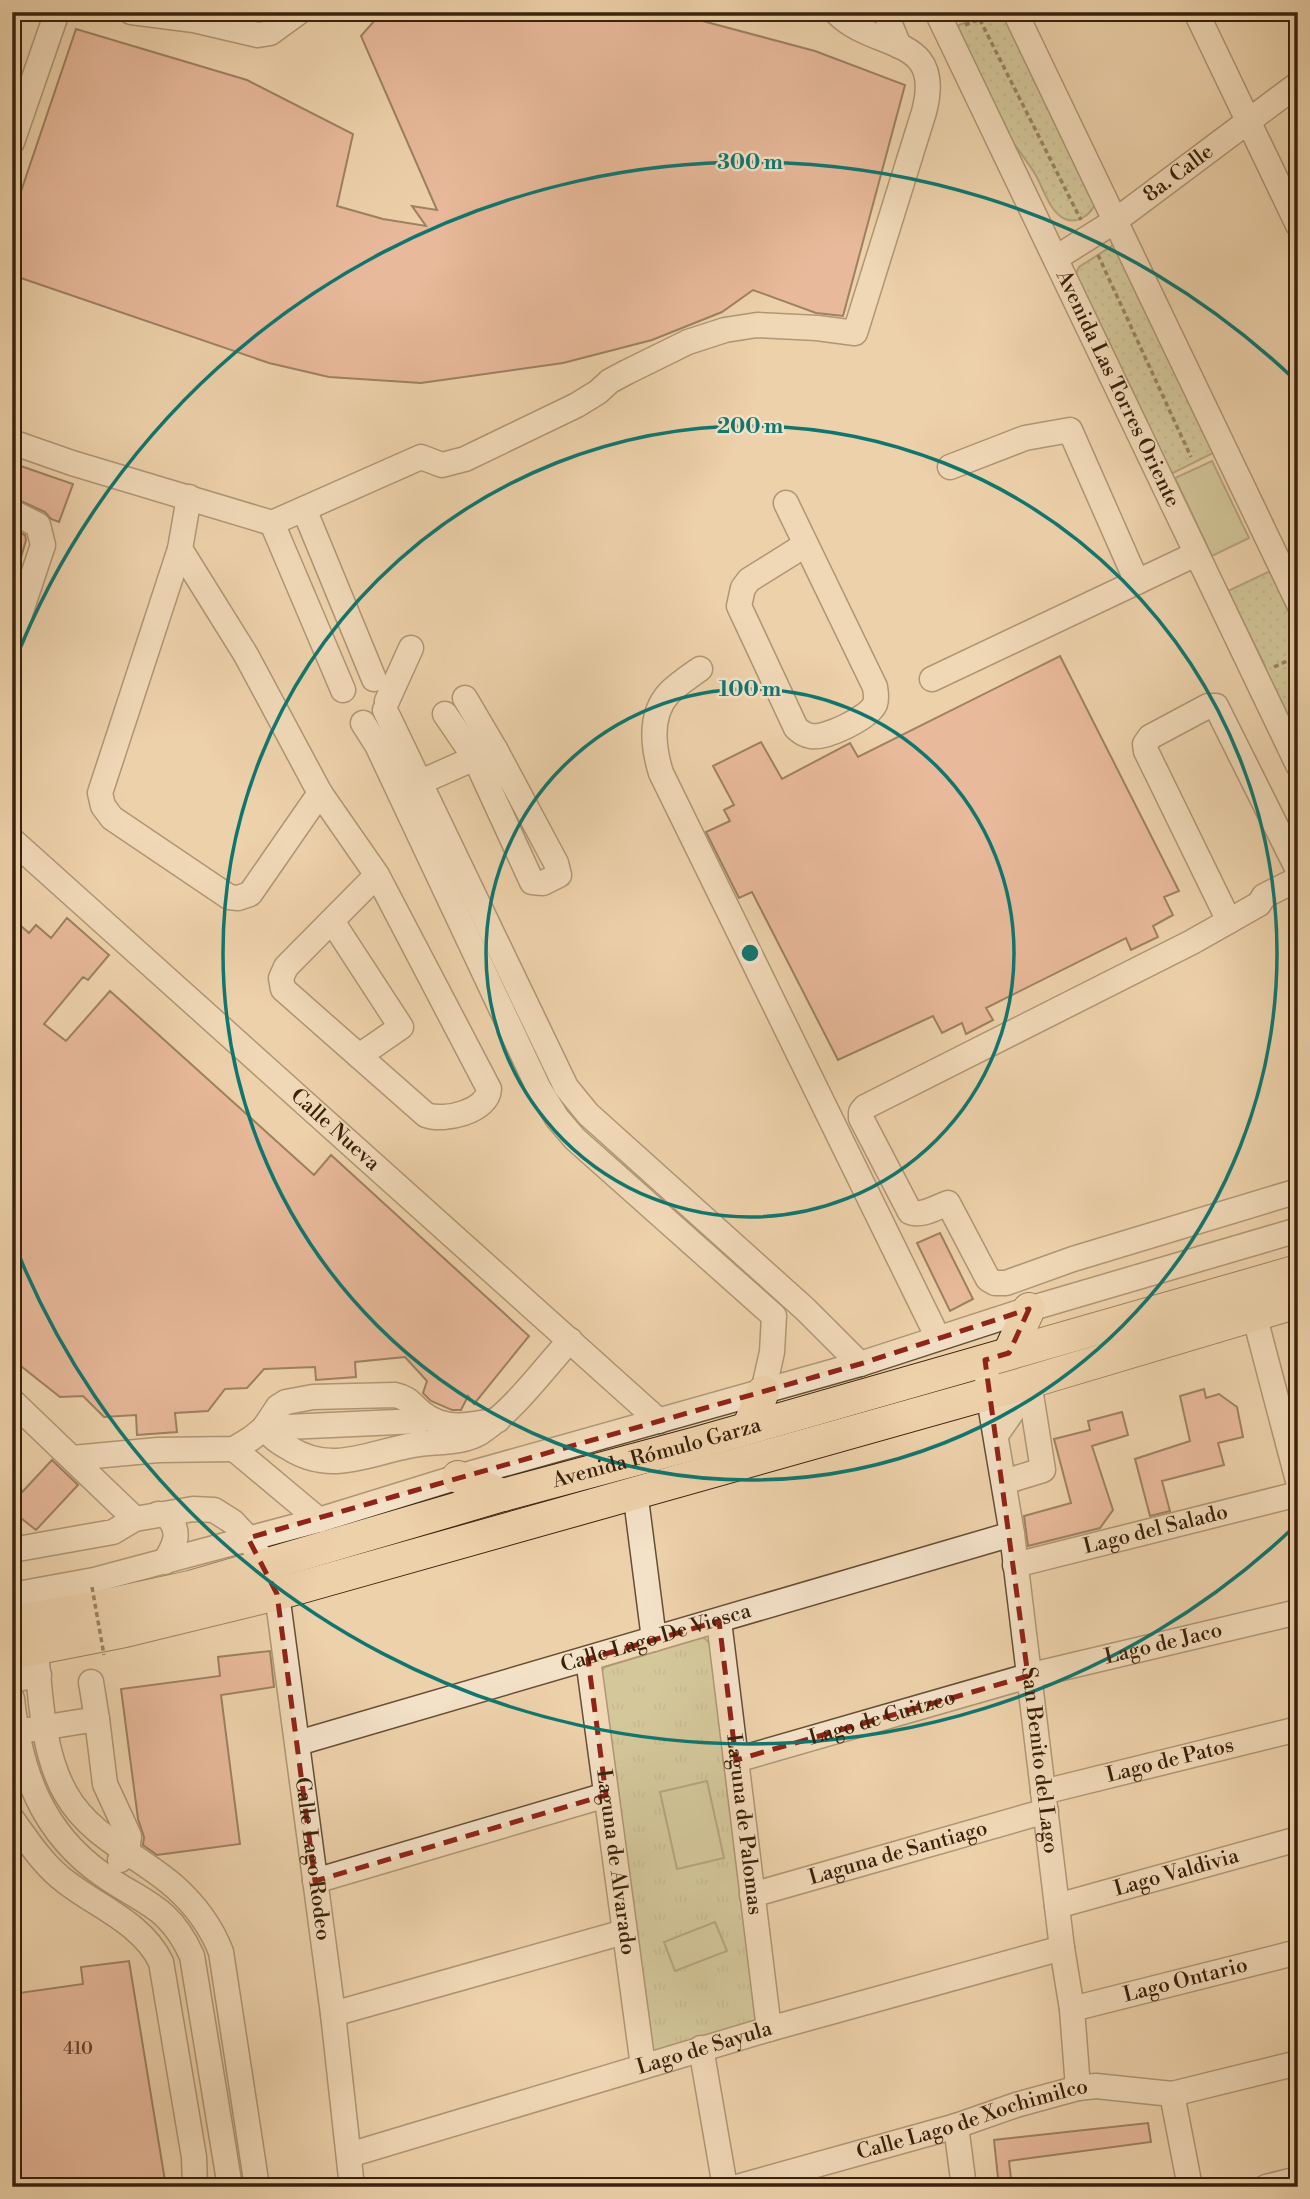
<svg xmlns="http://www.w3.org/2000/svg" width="1310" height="2199" font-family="'Libre Bodoni',serif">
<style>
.grass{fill:url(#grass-dots);stroke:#776f4b;stroke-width:2}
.park{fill:url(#park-tufts);stroke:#776f4b;stroke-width:2}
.garden{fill:#b5bc8a;stroke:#776f4b;stroke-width:2}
.building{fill:#e29b88;stroke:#39220c;stroke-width:2}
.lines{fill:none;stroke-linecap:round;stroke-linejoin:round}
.minor-casing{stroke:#664e34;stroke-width:27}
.major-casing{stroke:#39220c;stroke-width:34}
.path{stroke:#39220c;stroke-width:3.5;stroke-dasharray:5 3.5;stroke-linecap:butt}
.minor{stroke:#f3e1c8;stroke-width:24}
.major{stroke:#edd1aa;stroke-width:32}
.path-bridge{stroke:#39220c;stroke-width:3.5;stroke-dasharray:5 3.5;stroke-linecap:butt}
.marked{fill:none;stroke:#8f2418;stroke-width:5;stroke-dasharray:14 9;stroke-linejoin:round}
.ring{fill:none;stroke:#0f766e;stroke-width:3.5}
.labels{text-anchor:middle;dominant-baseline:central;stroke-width:5;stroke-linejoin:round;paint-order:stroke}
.number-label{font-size:18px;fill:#63402b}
.street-label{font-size:21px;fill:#39220c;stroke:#f3e1c8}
.centre{fill:#0f766e;stroke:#f3e1c8;stroke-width:3.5}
.ring-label{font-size:21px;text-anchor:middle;font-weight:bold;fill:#0f766e;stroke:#f3e1c8;stroke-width:5;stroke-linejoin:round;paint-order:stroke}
</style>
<defs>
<pattern id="grass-dots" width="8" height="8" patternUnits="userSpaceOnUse" patternTransform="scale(1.75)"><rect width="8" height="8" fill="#b5bc8a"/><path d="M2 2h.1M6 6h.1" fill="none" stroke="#9ca176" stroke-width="1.8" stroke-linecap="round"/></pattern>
<pattern id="park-tufts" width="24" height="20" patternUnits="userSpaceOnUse" patternTransform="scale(1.75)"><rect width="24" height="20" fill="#b5bc8a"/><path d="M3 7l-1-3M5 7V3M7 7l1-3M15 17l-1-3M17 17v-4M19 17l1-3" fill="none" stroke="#9ca176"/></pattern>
</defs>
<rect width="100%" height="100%" fill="#edd1aa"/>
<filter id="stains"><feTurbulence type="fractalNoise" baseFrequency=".00286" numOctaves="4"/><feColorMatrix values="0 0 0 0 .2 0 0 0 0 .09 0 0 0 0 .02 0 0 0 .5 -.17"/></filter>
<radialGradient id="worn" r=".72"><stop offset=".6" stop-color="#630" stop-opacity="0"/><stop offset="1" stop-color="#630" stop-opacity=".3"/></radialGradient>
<path class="grass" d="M988 12 1002 13 1008 21 1095 204C1090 215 1078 224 1065 219 1050 213 1043 187 1035 174 1026 159 1014 145 1004 130 986 99 972 64 957 32L959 25Z
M1115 244 1215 452 1169 475 1075 276 1079 267Z
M1270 571 1298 632V743L1265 675V666L1228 591Z"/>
<path class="park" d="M703 1637 711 1644 758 2019 750 2027 654 2059 598 1676 605 1667Z"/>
<path class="garden" d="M1212 461 1249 538 1212 556 1175 478Z
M707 1781 724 1858 677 1869 660 1792Z
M715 1922 727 1951 675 1971 664 1942Z"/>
<path class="building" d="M382 12H669L815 51 905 85 843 316 816 313 753 290 722 312 652 340 563 363 421 383 329 377 269 363 12 275V218L76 29 247 80 353 134 337 206 383 219 426 226 412 206 437 210 361 36Z
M12 463 73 484 59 522 51 519 45 512 12 497Z
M12 529 25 535 26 540 16 575 12 574Z
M1060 656 1179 891 1164 897 1173 915 1153 926 1158 937 1131 950 1126 938 986 1008 993 1020 966 1034 962 1023 942 1033 933 1016 838 1060 752 892 739 898 706 832 730 821 724 810 734 805 713 766 761 742 782 779 850 743 858 757Z
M12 918 29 933 36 925 51 938 67 918 109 955 88 980 83 977 44 1024 66 1041 110 991 314 1175 331 1155 529 1336 474 1404 468 1396 461 1410H452L431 1401 423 1393 427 1381 405 1357 355 1362 356 1377 316 1380 315 1367 264 1369 247 1388 225 1389 208 1411 175 1413 177 1432 137 1435 136 1415 104 1417 83 1396 60 1397 12 1359Z
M940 1233 973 1299 950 1311 917 1243Z
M1204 1389 1206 1398 1219 1394 1237 1407 1243 1437 1218 1443 1224 1465 1162 1481 1170 1511 1150 1516 1135 1459 1190 1441 1180 1396Z
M1122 1412 1128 1435 1092 1446 1113 1510 1100 1528 1028 1546 1024 1516 1071 1503 1054 1439 1090 1430 1088 1421Z
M52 1460 78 1485 36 1530 12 1511V1503Z
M270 1651 274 1687 221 1695 240 1844 157 1855 143 1845 144 1837 138 1819 121 1689 220 1676 218 1657Z
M129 1961 166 2187H12V1994L83 1984 81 1967Z
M1148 2123 1151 2142 1009 2161 1012 2187H999L994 2140Z"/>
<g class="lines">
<defs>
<g id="minor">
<path d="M131 12 194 20 258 35 270 33 299 12"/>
<path d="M885 12 899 46"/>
<path id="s1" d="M937 12 1298 765"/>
<path d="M1015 12 1298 602"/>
<path d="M1196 12 1298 225"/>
<path d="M12 142 57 12"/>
<path id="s2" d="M1056 258 1115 221 1298 84"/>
<path d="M12 442 72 463 272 523 421 457 442 465 465 459 577 405 598 392 610 381 627 372 688 342 725 330 757 325 817 328 855 333 924 112C945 33 875 52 836 12"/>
<path d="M950 467 1025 438 1070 430 1137 582"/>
<path d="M189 497 180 549 100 793 103 806 112 818 229 897 238 898 250 894 320 793"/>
<path d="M786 503 875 687C876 693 877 698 875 704 869 718 825 739 811 736 804 735 801 732 796 728L739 606 743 588 749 580 805 545"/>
<path d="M304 509 374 679"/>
<path d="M12 512 38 525 43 545 12 638"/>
<path d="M272 523 343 690"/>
<path d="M180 549 246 655 320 793 377 875 489 1089C488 1111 445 1122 426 1115L283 989 281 978 286 967 377 875"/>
<path d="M700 669C690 676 678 684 669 693 649 715 653 747 661 773L938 1338"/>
<path d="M932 679 1196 554"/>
<path d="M465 698 495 749"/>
<path d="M387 701 411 648"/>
<path d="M385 710 566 1087 588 1114 805 1309 860 1364"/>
<path d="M363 723 377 745 539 1089 557 1118 575 1139 774 1316 772 1352 763 1392"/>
<path d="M421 782 495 749 556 863 559 875 543 883 532 882 475 758 445 714"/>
<path id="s3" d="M12 840 659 1421"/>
<path d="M1298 879 1264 896 1259 904 1192 942 865 1107 861 1112V1118L910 1212C921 1217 937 1207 948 1203L988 1279 995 1283H1006L1073 1259 1298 1191"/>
<path d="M332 921 401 1027 359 1056"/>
<path d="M1229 921 1146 751 1145 744 1150 737 1208 706H1216L1298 870"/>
<path d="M1254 1314 1298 1481"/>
<path id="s4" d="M985 1360 990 1404 1012 1534 1062 1948 1072 2009 1078 2088"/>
<path d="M12 1401 135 1519"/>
<path d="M264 1428C271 1437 279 1442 289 1448 332 1475 368 1453 413 1445 435 1441 462 1444 481 1432 514 1410 543 1370 570 1340"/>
<path d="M264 1428 420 1421"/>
<path d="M996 1435 1012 1412 1026 1383"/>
<path d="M234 1449 319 1520"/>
<path d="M73 1458 158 1450 234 1449 252 1438 264 1428 278 1407 286 1402 313 1397 395 1395C409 1398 412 1405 422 1413 446 1432 472 1425 498 1420"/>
<path d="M1004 1482 1043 1470 1029 1382"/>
<path d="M635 1491 654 1639"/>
<path d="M158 1514 167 1516C182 1532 175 1544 165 1562"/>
<path id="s5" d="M12 1550 113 1532 135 1519 193 1509 214 1510 233 1522 248 1538 265 1565 277 1594 333 2014 352 2187"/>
<path id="s6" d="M1015 1565 1298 1494"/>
<path d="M12 1595 94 1580 319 1520 458 1477 860 1364 1029 1309 1298 1230"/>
<path id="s7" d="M719 1621 769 2029"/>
<path d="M34 1632C40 1682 40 1750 66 1794 91 1838 139 1855 175 1887 196 1906 211 1926 221 1952L257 2187"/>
<path id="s8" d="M588 1659 643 2066"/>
<path d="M12 1680 39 1675"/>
<path d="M91 1682 97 1719"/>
<path d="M12 1699C20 1770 41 1832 103 1875 144 1904 169 1905 192 1956L230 2187"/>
<path d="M28 1730 97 1719 105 1784 129 1836 127 1853 120 1860"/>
<path id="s9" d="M298 1743 1012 1534"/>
<path id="s10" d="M736 1760 1028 1676 1298 1612"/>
<path id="s11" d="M1043 1792 1298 1729"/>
<path d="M12 1819C28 1841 44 1866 66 1882 98 1907 142 1923 161 1962L194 2157 195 2187"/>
<path d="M315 1881 606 1795"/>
<path id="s12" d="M752 1895 1046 1811"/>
<path id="s13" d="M1057 1906 1298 1839"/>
<path id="s14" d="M1072 2009 1298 1952"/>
<path d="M333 2014 624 1932"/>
<path d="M701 2048 725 2187"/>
<path d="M1172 2094 1190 2187"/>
<path d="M956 2126 964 2187"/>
<path id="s15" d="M349 2155 769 2029 1062 1948"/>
<path id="s16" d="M737 2187 956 2126 1016 2105 1078 2088 1096 2086 1172 2094 1298 2063"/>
<path d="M1266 2187 1298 2179"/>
</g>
<g id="major">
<path d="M1009 1353 1029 1309"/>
<path d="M748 1428 763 1392"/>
<path d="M458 1477 503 1495"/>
<path id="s17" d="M12 1622 108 1605 190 1587 503 1495 697 1443 1298 1271"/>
<path d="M12 1653 125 1631 277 1594 1026 1383 1298 1302"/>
</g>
</defs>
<use href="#minor" class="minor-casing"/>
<use href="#major" class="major-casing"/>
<path class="path" d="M976 12 1081 220
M965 25 993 14H997
M1098 255 1191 457
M1274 667 1298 656"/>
<use href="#minor" class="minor"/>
<use href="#major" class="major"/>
<path class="path-bridge" d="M92 1587 104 1655"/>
</g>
<path d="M0 0H1310V2199H0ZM1029 1309 1009 1353 985 1360 1028 1676 736 1760 719 1621 588 1659 606 1795 315 1881 277 1594 248 1538 860 1364Z" fill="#edd1aa" fill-opacity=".55" fill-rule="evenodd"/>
<path class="marked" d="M1029 1309 1009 1353 985 1360 1028 1676 736 1760 719 1621 588 1659 606 1795 315 1881 277 1594 248 1538 860 1364Z"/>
<g class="ring">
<circle cx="750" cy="953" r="264"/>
<circle cx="750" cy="953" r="527"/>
<path d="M1294 1527A791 791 0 0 1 14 1243M14 663A791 791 0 0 1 1294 379"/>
</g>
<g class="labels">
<g class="number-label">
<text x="78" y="2048">410</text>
</g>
<g class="street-label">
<text stroke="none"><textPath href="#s2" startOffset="149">8a. Calle</textPath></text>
<text stroke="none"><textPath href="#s1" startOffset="418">Avenida Las Torres Oriente</textPath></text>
<text stroke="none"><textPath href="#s3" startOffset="434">Calle Nueva</textPath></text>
<text stroke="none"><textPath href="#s17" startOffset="667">Avenida Rómulo Garza</textPath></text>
<text stroke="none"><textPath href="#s6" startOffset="145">Lago del Salado</textPath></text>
<text stroke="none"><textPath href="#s9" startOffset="373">Calle Lago De Viesca</textPath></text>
<text stroke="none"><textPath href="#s10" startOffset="443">Lago de Jaco</textPath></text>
<text stroke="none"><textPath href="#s10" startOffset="152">Lago de Cuitzeo</textPath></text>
<text stroke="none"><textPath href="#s11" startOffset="131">Lago de Patos</textPath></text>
<text stroke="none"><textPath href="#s4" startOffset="404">San Benito del Lago</textPath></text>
<text stroke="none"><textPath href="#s7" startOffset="205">Laguna de Palomas</textPath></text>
<text stroke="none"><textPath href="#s12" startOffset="152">Laguna de Santiago</textPath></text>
<text stroke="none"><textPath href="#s5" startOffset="583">Calle Lago Rodeo</textPath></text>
<text stroke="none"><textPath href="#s8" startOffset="205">Laguna de Alvarado</textPath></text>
<text stroke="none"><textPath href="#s13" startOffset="124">Lago Valdivia</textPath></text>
<text stroke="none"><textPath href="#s14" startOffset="117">Lago Ontario</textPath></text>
<text stroke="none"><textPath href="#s15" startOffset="371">Lago de Sayula</textPath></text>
<text stroke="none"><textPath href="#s16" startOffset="245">Calle Lago de Xochimilco</textPath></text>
</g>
</g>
<circle cx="750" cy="953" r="10" class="centre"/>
<g class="ring-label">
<text x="750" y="169">300 m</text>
<text x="750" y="433">200 m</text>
<text x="750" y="696">100 m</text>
</g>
<rect width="1310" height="2199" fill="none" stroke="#edd1aa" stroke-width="42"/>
<rect x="14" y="14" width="1282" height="2171" fill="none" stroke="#39220c" stroke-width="3.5"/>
<rect x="21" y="21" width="1268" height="2157" fill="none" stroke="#39220c" stroke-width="2"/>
<rect width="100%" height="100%" filter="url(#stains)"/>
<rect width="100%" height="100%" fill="url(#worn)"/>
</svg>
